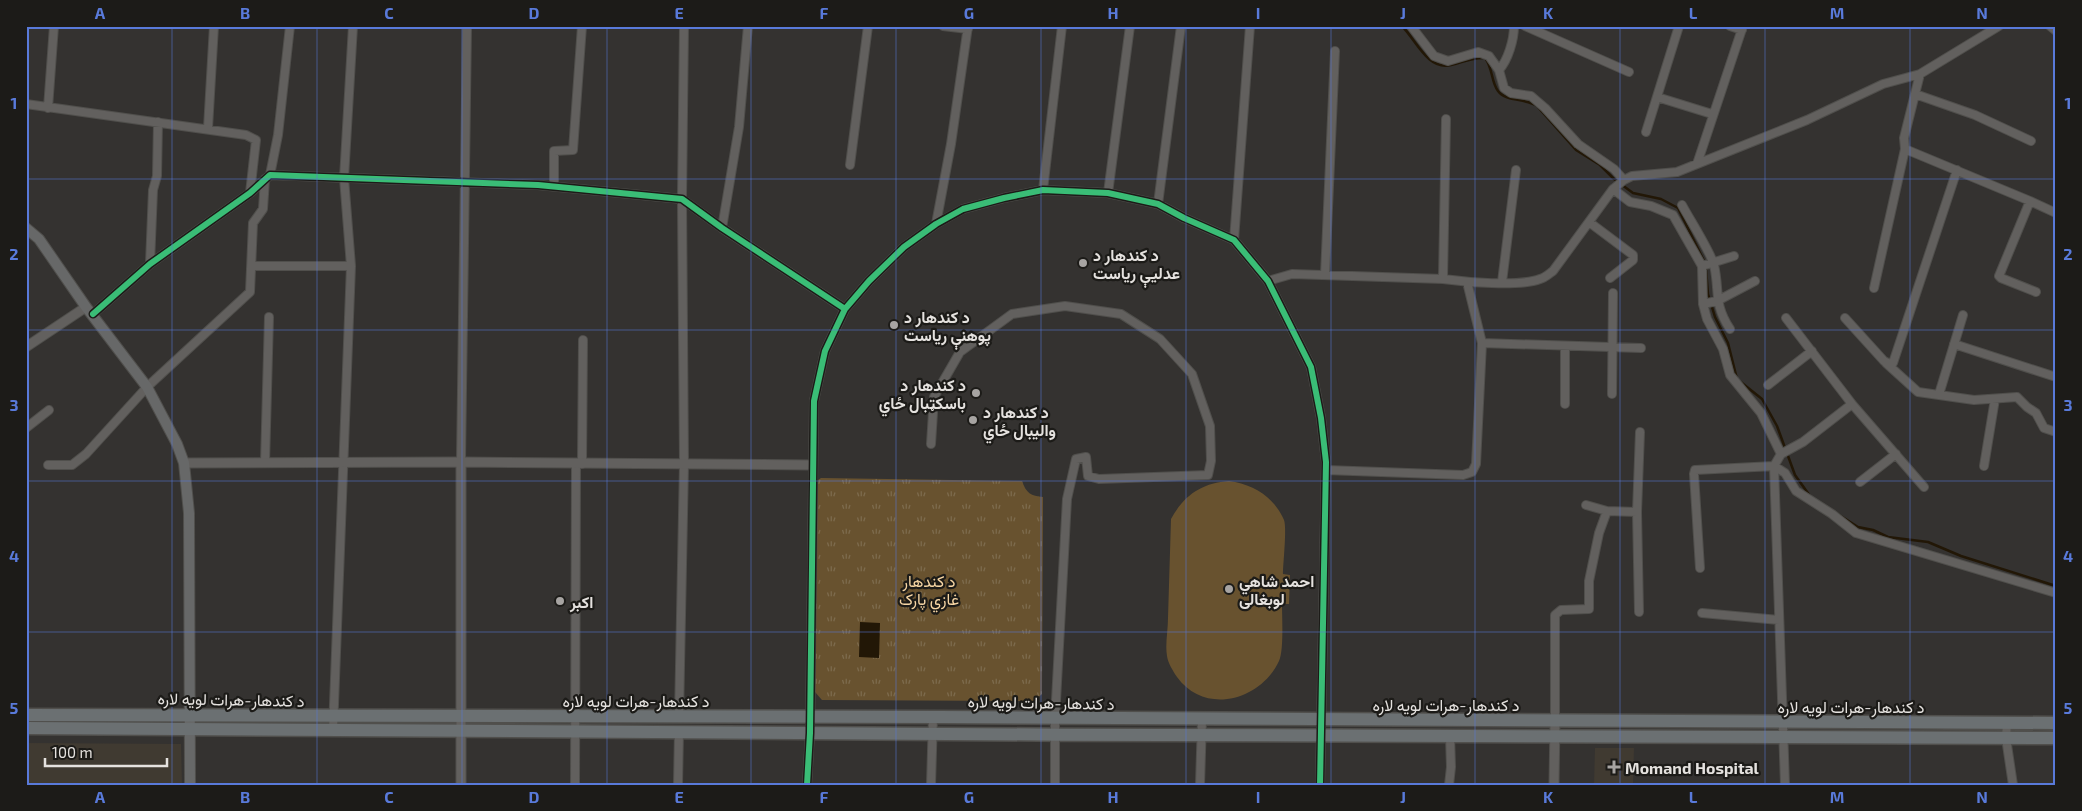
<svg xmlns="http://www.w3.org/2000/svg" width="2082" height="811" font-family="'Exo 2',Vazirmatn,sans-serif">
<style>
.built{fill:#403a31}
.green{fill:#68522f}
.park{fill:url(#park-tufts)}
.water{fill:#221706}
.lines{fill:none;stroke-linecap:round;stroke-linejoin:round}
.stream{stroke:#221706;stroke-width:2.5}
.minor-casing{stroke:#504f4c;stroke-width:10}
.tertiary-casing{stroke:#504f4c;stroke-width:11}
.secondary-casing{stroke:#504f4c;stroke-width:12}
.trunk-casing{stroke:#504f4c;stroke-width:15}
.minor{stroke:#62605e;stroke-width:8}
.tertiary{stroke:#62605e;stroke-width:9}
.secondary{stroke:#676868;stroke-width:10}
.trunk{stroke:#6b7072;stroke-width:12}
.cycleway-casing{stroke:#1c1b18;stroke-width:9}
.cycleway{stroke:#3abd76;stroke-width:6}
.grid{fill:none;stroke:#597ada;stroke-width:1;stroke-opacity:0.55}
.poi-dot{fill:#a7a4a2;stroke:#1c1b18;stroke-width:2}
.labels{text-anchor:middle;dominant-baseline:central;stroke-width:4.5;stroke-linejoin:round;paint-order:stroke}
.poi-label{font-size:16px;font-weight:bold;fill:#e5e2df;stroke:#1c1b18;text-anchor:start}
.park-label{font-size:16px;fill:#f7d6a4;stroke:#1c1b18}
.street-label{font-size:16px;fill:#e5e2df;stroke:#1c1b18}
.neatline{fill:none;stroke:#597ada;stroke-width:2}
.grid-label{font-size:16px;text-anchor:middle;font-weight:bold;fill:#597ada}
</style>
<defs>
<pattern id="park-tufts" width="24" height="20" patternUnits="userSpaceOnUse" patternTransform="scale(1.25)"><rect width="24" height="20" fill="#68522f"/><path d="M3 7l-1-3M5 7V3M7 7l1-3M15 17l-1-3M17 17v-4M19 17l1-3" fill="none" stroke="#7d6b4d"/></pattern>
</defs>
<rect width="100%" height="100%" fill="#343230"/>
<path class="built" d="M26 743 181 744 182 785H26Z
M1595 748H1634L1633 785H1594Z"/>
<path class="green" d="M1229 481C1253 484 1274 497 1284 520 1287 528 1283 564 1283 574L1290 575 1289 604H1282C1282 617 1284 650 1279 661 1261 700 1205 716 1177 677 1173 671 1168 663 1167 656 1165 645 1168 630 1168 618 1169 585 1170 552 1171 519 1184 495 1202 483 1229 481Z"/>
<path class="park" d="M821 478 1022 481C1026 493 1031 496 1043 497L1042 694 1034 701 822 700 815 692V482Z"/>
<path class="water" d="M860 622 880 623 879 658 859 657Z"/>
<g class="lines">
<path class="stream" d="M1402 26C1416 40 1428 71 1451 65 1464 62 1472 57 1485 58 1493 68 1491 82 1498 91 1506 102 1526 98 1537 106L1576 150 1600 165 1614 179 1633 193 1661 199 1678 208 1705 263
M1706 269 1708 294 1715 317 1728 343 1737 379 1762 399 1777 426 1795 475 1810 496
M1836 513 1858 527 1873 530 1888 537 1928 542 1961 556 2056 586"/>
<defs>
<path id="minor" d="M943 26 968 29
M1411 26 1434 56 1448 61 1478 52 1489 56 1499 70 1504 88 1511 93 1531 96 1545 108 1578 144 1614 169 1624 180
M1525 26 1629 72
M1730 26 1742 30
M2050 26 2056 31
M1499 70C1508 60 1514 40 1514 26
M1920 74 1904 138 1905 149 2030 201 2056 213
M1915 94 1975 115 2031 141
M1657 97 1712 114
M26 104 246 135 256 140 250 193
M48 108 54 26
M208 128 214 26
M1646 132 1679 26
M1697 164 1743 26
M850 165 868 26
M270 175 278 135 290 26
M554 186V151L573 150 582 26
M1613 189 1630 202 1651 206 1673 215 1702 266 1703 304 1707 319 1723 349 1730 375 1761 413 1781 454
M1043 190 1062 26
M1108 193 1130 26
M2030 201 1999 276 2001 278 2036 292
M1158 204 1181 26
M1682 205C1690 220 1710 251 1714 265 1720 291 1713 303 1730 329
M1589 222 1633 255V260L1610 278
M936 224 951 144 968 26
M722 228 739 127 748 26
M1234 240 1250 26
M150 264 153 190 157 176 158 122
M252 266H351
M1702 266 1734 256
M1325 275 1335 51
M1443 279 1446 119
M1268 281 1292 274 1443 279C1465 282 1519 287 1540 279 1545 278 1549 274 1553 271L1613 189 1624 180 1632 176 1677 172 1807 120 1883 84 1920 74 1999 26
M1502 282 1516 170
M1874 288 1905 149
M1703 304 1717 301 1755 281
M93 314 150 264 250 193 270 175 538 185 682 199 722 228 845 309
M1786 318 1852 404 1924 487
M1845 318 1884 361 1890 364 1893 363 1957 170
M1482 343 1641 348
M1954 344 2056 377
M1886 363 1918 392 1974 400 2017 397 2027 407 2036 413 2044 428 2056 432
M1768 385 1812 351
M1940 391 1963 315
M1612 394 1613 293
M1565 404V346
M26 428 49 410
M931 444 934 397 960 352 1012 314 1065 306 1121 314 1160 339 1192 374 1210 426 1211 461 1208 475 1099 479 1088 476 1086 457 1076 459 1067 499 1055 719V785
M461 462 467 26
M265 463 269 317
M582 464 583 340
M48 465H72L86 454 147 387 250 292 253 223 263 209 265 179
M1984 466 1995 399
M1326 470 1463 475 1472 472 1476 464 1482 343 1467 282
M1860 482 1896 454
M1586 505 1607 511 1637 512
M1700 568 1694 474 1695 470 1774 466 1785 473 1796 491 1832 514 1856 533 2056 593
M1639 612 1637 512 1640 432
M1702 613 1779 620
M679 717 684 464 682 199 684 26
M1555 721V615L1561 610 1589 609V581L1599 533 1607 511
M2007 723 2006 738 2013 785
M333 730 351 266 344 178 353 26
M575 785 576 463
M678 785 679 731
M807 785 810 733 814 401 825 351 845 309 869 281 904 247 936 224 963 209 1004 198 1043 190 1108 193 1158 204 1184 218 1234 240 1268 281 1311 367 1321 418 1326 462 1320 785
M931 785 933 717
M1200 785 1202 720
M1449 785 1451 767 1450 736
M1785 785 1774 466 1781 454 1803 442 1852 404"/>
<path id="tertiary" d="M26 347 86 307
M461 462V785
M184 463 461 462 812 465
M1554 785 1555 721"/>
<path id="secondary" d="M26 228 39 239 86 307 147 387 177 444 184 463 189 513 190 785"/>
<path id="trunk" d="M26 715 939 717 2056 723
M26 728C703 729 1379 741 2056 738"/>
</defs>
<use href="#minor" class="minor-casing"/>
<use href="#tertiary" class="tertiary-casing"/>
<use href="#secondary" class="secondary-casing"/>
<use href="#trunk" class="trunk-casing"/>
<use href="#minor" class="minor"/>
<use href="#tertiary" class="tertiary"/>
<use href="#secondary" class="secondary"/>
<use href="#trunk" class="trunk"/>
<defs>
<path id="cycleway" d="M93 314 150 264 250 193 270 175 538 185 682 199 722 228 845 309
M807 785 810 733 814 401 825 351 845 309 869 281 904 247 936 224 963 209 1004 198 1043 190 1108 193 1158 204 1184 218 1234 240 1268 281 1311 367 1321 418 1326 462 1320 785"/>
</defs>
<use href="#cycleway" class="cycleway-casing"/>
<use href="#cycleway" class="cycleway"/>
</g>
<path class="grid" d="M172 26V785M317 26V785M462 26V785M607 26V785M751 26V785M896 26V785M1041 26V785M1186 26V785M1331 26V785M1475 26V785M1620 26V785M1765 26V785M1910 26V785M26 179H2056M26 330H2056M26 481H2056M26 632H2056"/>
<g class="poi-dot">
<circle cx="1083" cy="263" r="5"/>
<circle cx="894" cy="325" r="5"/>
<circle cx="976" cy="393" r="5"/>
<circle cx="973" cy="420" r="5"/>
<circle cx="1229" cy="589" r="5"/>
<circle cx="560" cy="601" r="5"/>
<path d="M1611.5 759.5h5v5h5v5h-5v5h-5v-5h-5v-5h5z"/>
</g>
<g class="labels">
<g class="poi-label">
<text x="1093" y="254">د کندهار د<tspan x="1093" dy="18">عدلیې رياست</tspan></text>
<text x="904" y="316">د کندهار د<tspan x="904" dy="18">پوهنې رياست</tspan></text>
<text x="966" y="384" text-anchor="end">د کندهار د<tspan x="966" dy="18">باسکټبال ځاي</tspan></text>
<text x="983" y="411">د کندهار د<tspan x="983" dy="18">واليبال ځاي</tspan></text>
<text x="1239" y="580">احمد شاهي<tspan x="1239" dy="18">لوبغالی</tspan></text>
<text x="570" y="601">اکبر</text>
<text x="1625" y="767">Momand Hospital</text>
</g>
<g class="park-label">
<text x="929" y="580">د کندهار<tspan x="929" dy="18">غازي پارک</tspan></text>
</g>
<g class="street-label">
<text transform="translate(231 699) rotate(1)">د کندهار-هرات لويه لاره</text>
<text x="636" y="700">د کندهار-هرات لويه لاره</text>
<text transform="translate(1041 702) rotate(1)">د کندهار-هرات لويه لاره</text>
<text x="1446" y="704">د کندهار-هرات لويه لاره</text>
<text x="1851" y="706">د کندهار-هرات لويه لاره</text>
</g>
</g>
<rect width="2082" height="811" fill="none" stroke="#1c1b18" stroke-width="55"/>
<path d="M45 758v8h122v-8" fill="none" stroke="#e5e2df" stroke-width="2.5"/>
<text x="52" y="758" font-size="15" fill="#e5e2df" stroke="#1c1b18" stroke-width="4" paint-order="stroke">100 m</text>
<rect x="28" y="28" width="2026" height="756" class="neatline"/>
<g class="grid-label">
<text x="100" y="19">A</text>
<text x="245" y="19">B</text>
<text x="389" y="19">C</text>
<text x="534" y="19">D</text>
<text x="679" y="19">E</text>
<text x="824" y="19">F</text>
<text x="969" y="19">G</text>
<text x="1113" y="19">H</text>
<text x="1258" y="19">I</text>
<text x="1403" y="19">J</text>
<text x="1548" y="19">K</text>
<text x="1693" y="19">L</text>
<text x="1837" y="19">M</text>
<text x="1982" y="19">N</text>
<text x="14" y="109">1</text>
<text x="2068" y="109">1</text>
<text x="14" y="260">2</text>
<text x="2068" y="260">2</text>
<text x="14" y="411">3</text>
<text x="2068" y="411">3</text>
<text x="14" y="562">4</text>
<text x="2068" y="562">4</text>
<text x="14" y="714">5</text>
<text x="2068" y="714">5</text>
<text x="100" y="803">A</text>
<text x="245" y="803">B</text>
<text x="389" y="803">C</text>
<text x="534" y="803">D</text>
<text x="679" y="803">E</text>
<text x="824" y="803">F</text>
<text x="969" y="803">G</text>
<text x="1113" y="803">H</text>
<text x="1258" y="803">I</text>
<text x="1403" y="803">J</text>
<text x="1548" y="803">K</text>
<text x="1693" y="803">L</text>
<text x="1837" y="803">M</text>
<text x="1982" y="803">N</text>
</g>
</svg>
